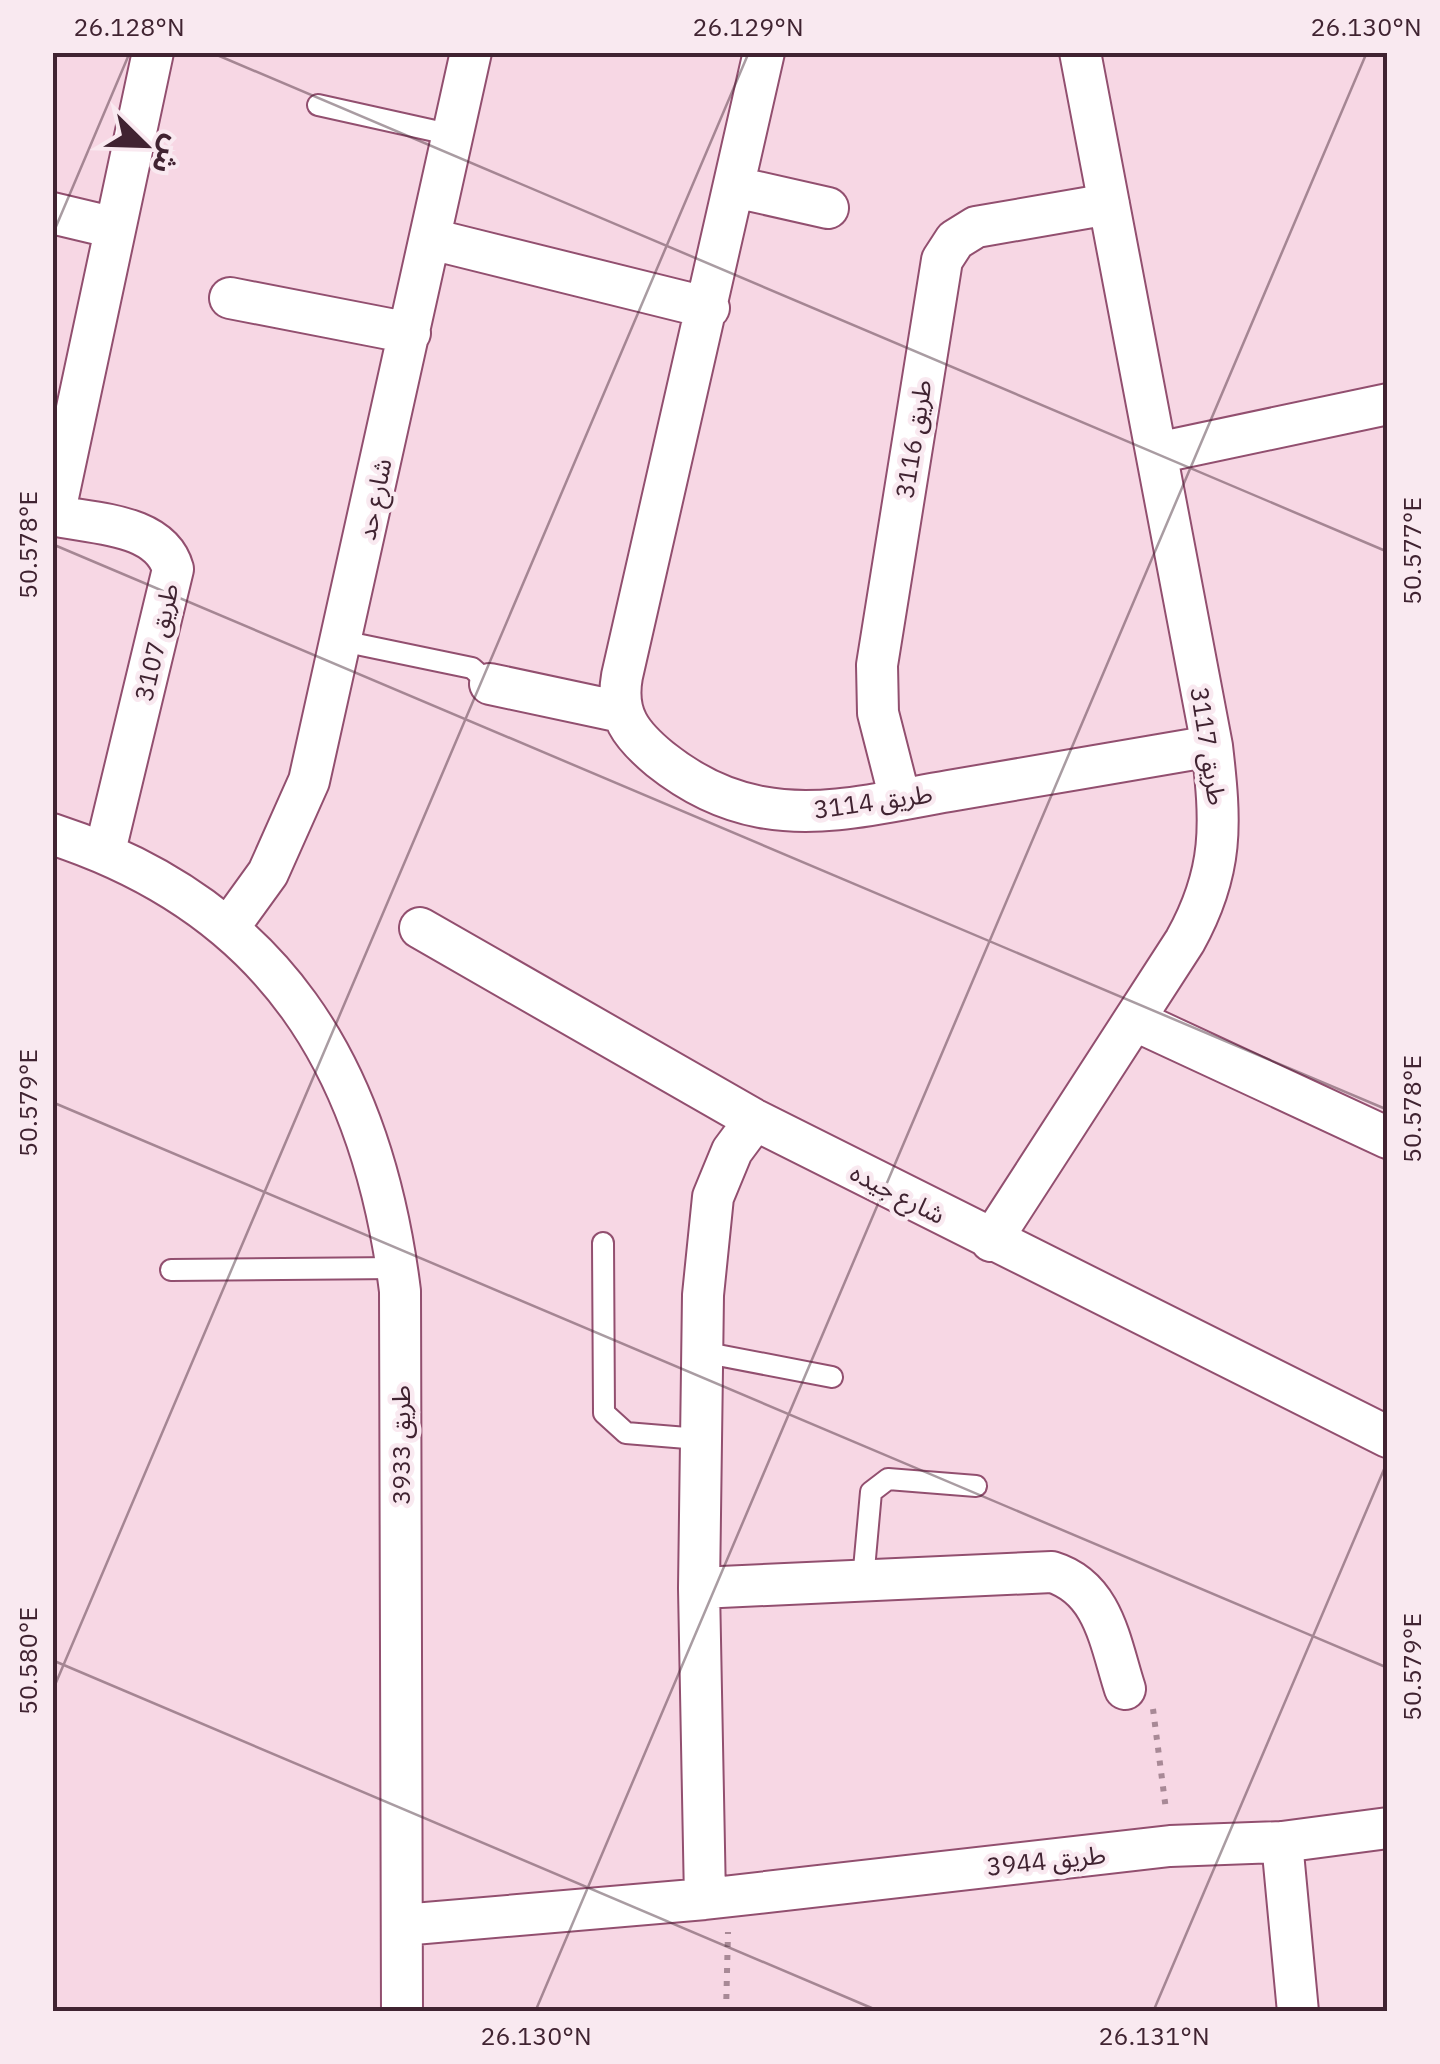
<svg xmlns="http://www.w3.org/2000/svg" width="1440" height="2064" font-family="'IBM Plex Sans','Noto Sans Arabic',sans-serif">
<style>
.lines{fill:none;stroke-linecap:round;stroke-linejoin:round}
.service-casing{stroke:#924f6f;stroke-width:24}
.minor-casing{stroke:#924f6f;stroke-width:44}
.path{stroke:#a88996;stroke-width:6;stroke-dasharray:5 8;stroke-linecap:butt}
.service{stroke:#fff;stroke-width:20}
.minor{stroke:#fff;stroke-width:40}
.ticks{fill:none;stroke:#402331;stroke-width:2.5;stroke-opacity:0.45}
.labels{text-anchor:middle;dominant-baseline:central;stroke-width:9;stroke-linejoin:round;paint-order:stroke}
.street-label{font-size:25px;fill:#402331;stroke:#f9e9f0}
.neatline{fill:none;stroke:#402331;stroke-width:4}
.ticks-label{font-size:25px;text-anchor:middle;fill:#402331}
</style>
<rect width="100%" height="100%" fill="#f7d7e4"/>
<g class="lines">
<defs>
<path id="service" d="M318 105 453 135
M342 641 472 668 490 684
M603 1243 604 1413 626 1433 699 1439
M171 1270 397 1268
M702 1352 832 1377
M863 1580 871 1492 888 1479 976 1486"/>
<path id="minor" d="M764 52 622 676C615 715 631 735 660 759 690 783 723 800 761 807 823 819 889 801 949 791 1037 776 1124 761 1212 746
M735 187 828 208
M52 213 115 228
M431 239 709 308
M230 298 410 333
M1157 453 1388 404
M52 515C93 524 160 523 173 569L105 851
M54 516 153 52
M490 684 621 712
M900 799 878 713 877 665 942 260 955 240 976 227 1109 204
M52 834C274 906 372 1067 400 1291L402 2012
M229 927 268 873 309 781 471 52
M420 928 755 1120 1388 1437
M1134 1020 1388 1138
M991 1241 1185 941C1224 871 1221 823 1212 746L1080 52
M699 1588 1052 1572C1104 1588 1110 1643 1125 1689
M1282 1842 1298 2012
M705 1899 699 1588 703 1295 713 1197 732 1151 755 1120
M402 1925 705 1899 1170 1846 1282 1842 1388 1828"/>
</defs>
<use href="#service" class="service-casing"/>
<use href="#minor" class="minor-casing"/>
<path class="path" d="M1153 1709 1166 1810
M726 2012 728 1932"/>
<use href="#service" class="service"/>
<use href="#minor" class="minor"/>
</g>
<path class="ticks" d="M210 52 1388 552M52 236 130 52M52 544 1388 1110M52 1102 1388 1668M52 1660 881 2012M52 1692 749 52M535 2012 1367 52M1153 2012 1388 1460"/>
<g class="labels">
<g class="street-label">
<text transform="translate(913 439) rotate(-81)">طريق 3116</text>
<text transform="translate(374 499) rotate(-78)">شارع حد</text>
<text transform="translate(156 642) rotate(-77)">طريق 3107</text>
<text transform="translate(1209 746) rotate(81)">طريق 3117</text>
<text transform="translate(873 801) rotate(-8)">طريق 3114</text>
<text transform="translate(898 1193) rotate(27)">شارع جيده</text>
<text transform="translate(400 1445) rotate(-90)">طريق 3933</text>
<text transform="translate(1046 1860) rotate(-6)">طريق 3944</text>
</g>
</g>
<rect width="1440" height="2064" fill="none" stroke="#f9e9f0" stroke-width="110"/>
<g transform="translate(145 145) rotate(113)" stroke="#f9e9f0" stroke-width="8" paint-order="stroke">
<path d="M0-8L18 38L0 25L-18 38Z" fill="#402331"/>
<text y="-15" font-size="28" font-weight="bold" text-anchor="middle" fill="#402331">ش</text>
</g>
<rect x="55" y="55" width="1330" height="1954" class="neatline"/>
<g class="ticks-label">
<text x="129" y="36">26.128°N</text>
<text x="748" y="36">26.129°N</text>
<text x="1366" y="36">26.130°N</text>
<text transform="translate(28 545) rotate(-90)" y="9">50.578°E</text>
<text transform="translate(1412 551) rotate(-90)" y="9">50.577°E</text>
<text transform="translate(28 1103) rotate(-90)" y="9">50.579°E</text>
<text transform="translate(1412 1109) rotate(-90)" y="9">50.578°E</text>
<text transform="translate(28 1661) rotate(-90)" y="9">50.580°E</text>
<text transform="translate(1412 1667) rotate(-90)" y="9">50.579°E</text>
<text x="536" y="2045">26.130°N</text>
<text x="1154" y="2045">26.131°N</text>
</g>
</svg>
